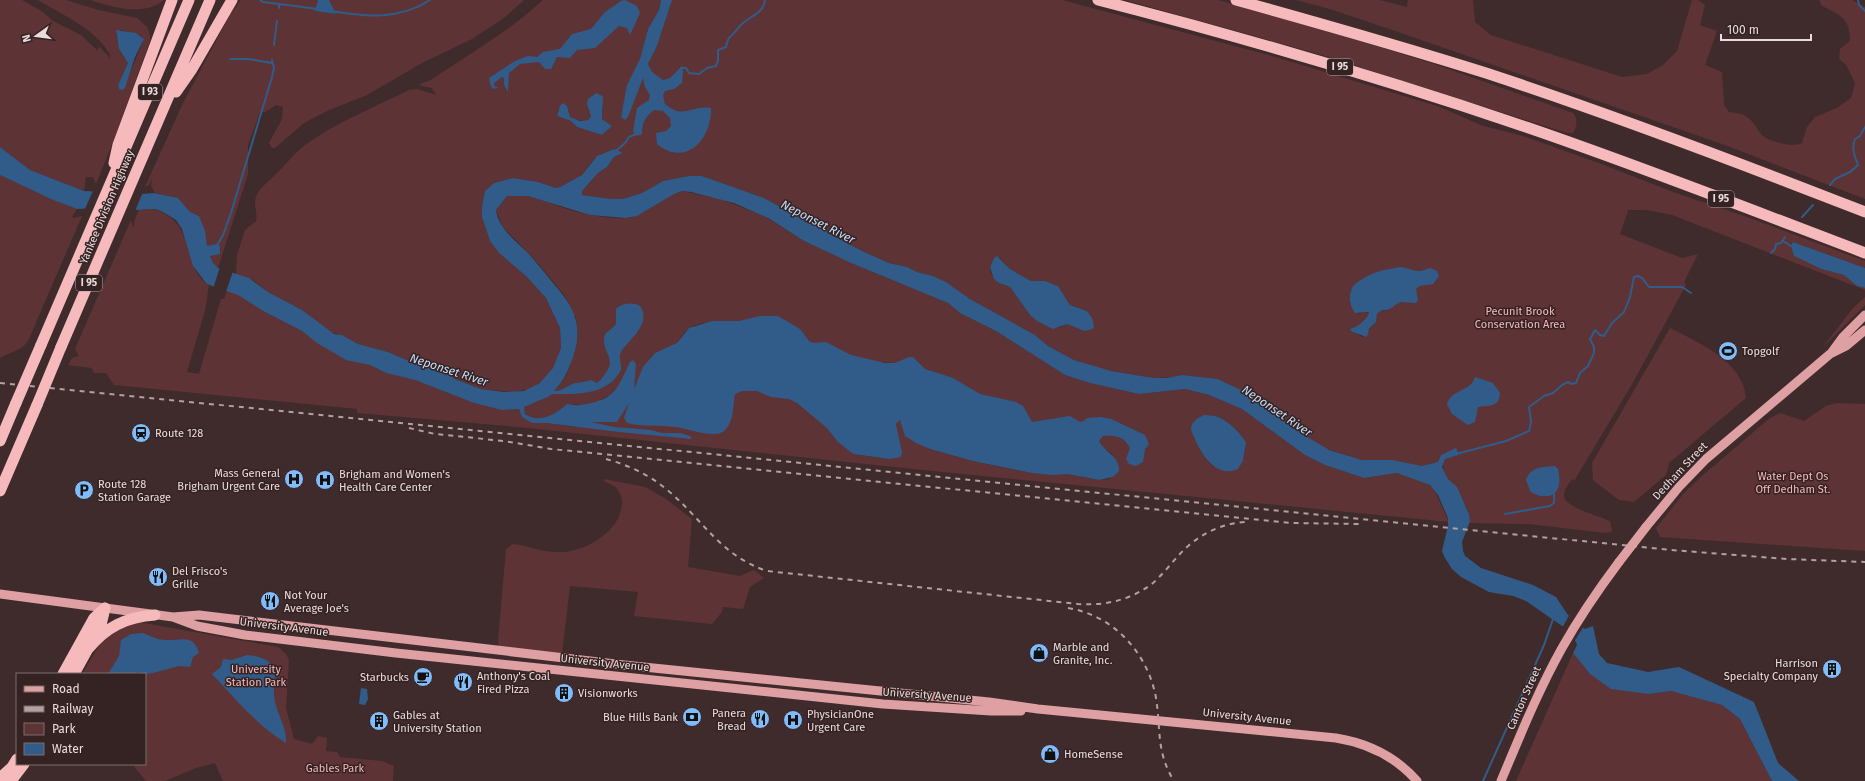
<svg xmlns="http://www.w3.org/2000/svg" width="1865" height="781" font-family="'Fira Sans',sans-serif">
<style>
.green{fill:#5d3336;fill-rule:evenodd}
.water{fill:#315c89}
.pier{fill:#402b2c}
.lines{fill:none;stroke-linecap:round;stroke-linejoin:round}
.stream{stroke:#315c89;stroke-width:2}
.major{stroke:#dea0a3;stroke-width:9}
.highway{stroke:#f6babd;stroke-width:11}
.rail{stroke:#b1a1a2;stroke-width:2;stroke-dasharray:5 5;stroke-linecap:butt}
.major-bridge{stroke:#dea0a3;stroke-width:9}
.highway-bridge{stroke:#f6babd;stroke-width:11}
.labels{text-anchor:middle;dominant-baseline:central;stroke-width:3;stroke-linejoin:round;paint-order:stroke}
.shield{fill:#352222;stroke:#b4a4a5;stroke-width:1}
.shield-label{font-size:10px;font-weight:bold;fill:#eadcdd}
.street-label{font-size:11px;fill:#eadcdd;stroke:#352222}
.park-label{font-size:11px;fill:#f5b8bb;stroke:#352222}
.poi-label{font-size:11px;fill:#eadcdd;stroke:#352222;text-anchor:start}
.water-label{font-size:12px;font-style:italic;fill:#c4def9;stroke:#352222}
</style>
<rect width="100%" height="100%" fill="#402b2c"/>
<path class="green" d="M0 0H22L43 12 53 21 81 35 97 50 100 47 110 58V55C98 30 61 14 38 0H66L98 10 137 18 147 27 150 35V41L115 137 96 184 93 177H86L84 191 30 170 0 147ZM121 30 140 35 142 37 143 42 129 75 119 89 118 85 128 63 120 51 116 34Z
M90 0H164C143 17 113 7 90 0Z
M241 0H318L315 11 336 14 329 0H524L504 18 472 39 422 63 367 95 327 111 304 123 275 148H272L269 143 282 119 283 107 276 105 265 112H260L248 145V174L218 268 213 263 210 256 221 250 219 245 207 246 199 216 190 212 178 198 155 193 151 186 152 178 149 185 145 187 182 105 230 15Z
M543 0H661L659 10 648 29 640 59 648 64 657 46 672 0H1062L1272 56 1440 107 1483 126 1523 136 1604 165 1676 193 1747 217 1865 261V268L1793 242 1794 256 1821 269 1844 275 1857 286 1865 288V290L1672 215 1647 210H1626L1628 211 1620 234 1682 258 1698 254 1684 282 1686 285 1631 386 1574 481 1572 479C1569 484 1563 490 1564 496 1564 507 1601 517 1610 521L1612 530 1611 532 1606 533 1528 524 1469 523C1475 502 1434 476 1445 459L1459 455 1457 450C1448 450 1443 454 1439 461 1436 465 1430 469 1427 473L1370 468 1349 456 1324 448 1291 427 1262 403 1241 390 1218 379 1190 376 1154 378 1105 370 1074 360 1048 346 1035 335 970 299 946 282 933 276 917 272 907 267 889 263 862 251 828 233 824 225 806 222 803 215 793 214 764 198 702 176H689L663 181 642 193 623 199H611L582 195V191L598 173 607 167 614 157 622 153 614 149 601 154 594 159 582 175 560 187 556 188 538 182 513 178 494 183 485 191 482 206V217L490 241 499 253 527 277 546 298 560 328 561 348 557 362 551 372 540 383 530 389 512 392 481 389 457 380 437 369 409 361 388 352 358 344 342 335 330 332 302 310 268 292 254 281 236 274 237 255 245 230 256 221C258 213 253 204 256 197 260 186 269 182 276 174 286 165 293 154 304 146 333 124 375 107 409 90L417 89 436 95 432 88 421 86 420 84C424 82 428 82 432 79 470 54 509 31 543 0ZM596 93 603 107 602 119 612 126 602 135 577 127 571 121 557 116 560 106 568 110 570 117C576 120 581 121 588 120L591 116 589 109 591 96ZM994 258H1000L1010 269 1031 281H1045L1058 286 1070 305 1087 311 1094 326 1084 331 1067 324 1058 328 1030 315 1010 287 999 283 991 273 990 267ZM1397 268 1386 311 1382 310 1377 314 1376 322 1363 337 1352 332 1351 329C1358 327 1368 321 1369 313L1364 312 1359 314 1350 303V292C1365 278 1377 270 1397 268ZM1559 471V481L1549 496 1542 497Z
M1125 0H1218L1302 23 1437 65 1573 113C1578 118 1577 127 1573 133H1567L1322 55Z
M1296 0H1379L1407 7 1408 0H1473L1475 22 1491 35 1622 77 1647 74 1663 65 1677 51 1692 0H1698L1705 5 1700 25 1717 31 1705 65 1722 72 1724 105 1729 112C1734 113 1740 113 1744 115 1755 121 1756 130 1763 136 1771 142 1794 148 1802 143L1807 127 1815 117 1837 108 1851 98 1855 84 1847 66 1839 59 1840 49 1850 41C1850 18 1840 15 1822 6L1819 0H1852L1865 7V199L1725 145 1401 33 1333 10Z
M0 175 53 200 77 209 72 217 73 218 82 216 28 341C21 352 10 351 0 358Z
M682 191 720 199 762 215 804 241 851 263 948 303 960 313 996 331 1065 375 1090 383 1139 394 1185 389 1209 395 1242 409 1305 455 1325 465 1364 478 1397 473 1426 483 1434 489 1449 522 913 469 518 427 357 413V409L114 385 106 373H94L92 368 68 365 72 358 79 356 75 349 131 220 133 228 135 219 139 210C151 208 158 209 168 216 194 232 183 269 209 285L205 311 187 372 199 374 221 299H224L227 290 238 295 263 311 302 331 321 345 342 357 370 365 386 373 415 380 474 403 502 410 519 409 526 419 532 423H546L576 427 581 405 569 404C565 406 563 409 560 412 551 417 532 423 525 413L524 407 548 397 560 385 567 374 578 336 576 318 564 295 537 262 502 226 496 210 507 196C526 192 543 201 561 207 582 214 605 219 627 218 646 216 663 195 682 191ZM724 321H731L650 358C659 348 665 351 674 345 680 341 681 336 686 331 694 322 713 322 724 321ZM880 362 895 363 1052 475 1021 471 973 461 930 449 908 438 900 420 896 424 901 447 889 459 857 455 800 396ZM620 385 606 413 600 400 610 395ZM1204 415C1223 414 1236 428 1246 442L1243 461 1238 469C1231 469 1221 470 1215 467 1206 463 1195 440 1191 430L1194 421ZM1107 450 1112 454 1118 464 1110 479 1099 480 1081 477Z
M1865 297V305L1822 348 1854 307Z
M1670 328C1699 343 1743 361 1746 398L1669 463 1666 475 1634 502 1619 500 1593 480 1592 463Z
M1837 403 1865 404V551L1660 537 1656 528 1684 493 1703 475 1770 418 1780 413 1804 421 1826 406Z
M604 479 645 487 666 499 692 519 688 567 740 576 754 570 764 578 750 587 743 609 723 607 722 612 712 624 634 616 638 592 570 586 562 654 499 646 498 640 506 549 513 544C530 546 547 554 565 552 589 549 620 531 622 504 623 498 619 492 616 487L604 481Z
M138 622 278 647 286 654 289 660 286 708 294 739 312 744 318 736 327 738 326 751 337 752 340 757 382 761 394 766 393 781H223L215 763 196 768 165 781H146L132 764H145V674H82L107 632Z
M1573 653 1590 674 1649 694 1671 691 1722 705 1740 719 1772 781H1516Z"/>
<path class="water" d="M318 0H329L336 14 315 11Z
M625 0 637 6 640 13 630 35 627 28 619 26 595 48 577 50 570 58 557 57 551 69H545L539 62 520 64 509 73 508 92 504 85V78L502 77 494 83 495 87H499L494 89 491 87 489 78 515 61 528 56 537 57 543 52 560 49 572 34 591 29 605 12 621 1Z
M661 0H672L657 46 648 64 652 72 663 80 670 78 682 66 683 72 682 83 674 89 665 91 663 95 665 104C684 120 691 105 711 108 712 139 686 168 657 144L656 133 666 131 671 126 670 118 663 111 654 110C645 117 642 123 642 134L637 136 633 131 637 108 649 100 650 95 645 87 643 78 628 117 625 120 621 117 627 85 640 59 648 29 659 10Z
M116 30 136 33 144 39 135 57 125 88 122 90 119 89 118 85 128 63 119 49Z
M596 93 601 95 603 97 602 119 612 126 602 135 577 127 571 121 557 116 560 106 563 103 567 106 570 117 580 121 588 120 591 116 587 104 588 99Z
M0 147 30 170 84 191 142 194 154 193 178 198 190 212 199 216 205 231 207 246 217 244 220 246V254L210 256 213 263 218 268 249 278 268 292 302 310 334 334 342 335 358 344 388 352 409 361 437 369 457 380 481 389 504 392 524 391 540 383 553 368 561 348 560 328 546 298 527 277 499 253 490 241 482 217V206L485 191 494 183 513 178 538 182 556 188 560 187 582 175 597 156 614 149 623 153 614 157 607 167 598 173 582 191V195L611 199H623L642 193 663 181 689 176H702L764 198 793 214 803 215C809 229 811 221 823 223L828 233 862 251 889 263 907 267 917 272 933 276 946 282 970 299 1035 335 1048 346 1074 360 1111 371 1154 378H1167L1182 375 1218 379 1241 390 1262 403 1291 427 1329 450 1362 460H1392L1422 466 1438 462 1441 455 1456 448 1459 455 1445 459 1442 467 1448 479 1457 487 1469 514 1470 521 1462 542 1463 551 1465 556 1481 568 1533 585 1556 597 1568 615 1585 629 1593 626 1599 654 1607 663 1648 672 1679 667 1754 702 1778 763 1799 781H1772L1740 719 1722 705 1671 691 1649 694 1611 689 1590 674 1573 653 1577 645 1576 642 1565 628 1526 601 1513 596 1489 592 1461 577 1452 569 1445 558 1442 551 1448 526V518L1438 495 1430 485 1397 473 1364 478 1325 465 1305 455 1242 409 1209 395 1185 389 1139 394 1090 383 1065 375 996 331 960 313 948 303 851 263 804 241 768 218 734 203 691 192 682 191 674 194 637 216 626 218 590 215 528 196H507L496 210C498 228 516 241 528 253 537 263 545 273 553 283 574 307 584 325 573 357 568 371 564 381 554 391 563 392 567 385 575 383 581 382 585 382 591 380L597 383C601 380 602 378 605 374 617 358 603 354 604 338 605 330 613 330 616 324V309C622 303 632 302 640 306 652 324 629 339 621 352 618 358 622 364 621 370 607 396 577 394 552 394L548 397 524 407 525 414C540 424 556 414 567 404 572 404 575 406 580 405 615 400 616 391 630 362L633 360 636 364 634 389 643 367 655 353 677 343 689 328 712 321H739L760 316H778L800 329 809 341 813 343 826 342 851 355 885 363H895L909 357H913L925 369 953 378 980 394 1016 402 1023 406 1032 422 1070 416 1080 422 1084 421 1087 418 1101 417 1111 419 1145 435 1149 444 1145 449 1143 462 1136 466 1129 464 1126 459 1130 448C1125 436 1114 435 1103 436L1099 441C1105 453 1120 456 1119 471L1113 477 1099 480 1068 474 1052 475 1032 473 973 461 930 449 916 443 905 436 900 420 896 424 902 452 901 457 889 459 853 454 838 442 827 428 797 403 789 399 771 397 757 391H742L735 394C733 404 734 421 726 429 717 441 687 428 676 427 660 425 642 427 627 423L624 418 629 403 617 422H591L614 427 651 430 662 433H680L690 436 692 439 619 432 546 423H532L522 417 519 409 502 410 474 403 415 380 386 373 370 365 346 360 317 343 302 331 263 311 238 295 212 286 206 283 193 266 182 229 176 220 163 212 155 209H147L139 210 96 208 77 209 53 200 0 175Z
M1793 242 1865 268V288L1857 286 1844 275 1821 269 1794 256 1791 246Z
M997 256 1010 269 1031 281H1045L1058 286 1070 305 1087 311 1092 318 1094 326 1093 329 1084 331 1067 324 1053 329 1037 321 1030 315 1010 287 999 283 994 279 990 267 994 258Z
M1401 267C1417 270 1414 274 1430 268L1437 271 1439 276 1433 284 1419 286 1416 289 1418 300 1416 303 1400 302C1393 306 1390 311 1382 310L1377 314 1376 322 1369 329 1367 337 1352 332 1350 329C1357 327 1367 320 1369 313L1368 312 1355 313C1349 304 1348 296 1353 286 1366 274 1383 269 1401 267Z
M1475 377 1493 383 1500 393C1499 408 1489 405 1478 407L1475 422 1468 425 1452 414 1447 404C1451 389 1471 392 1475 377Z
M1204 415C1223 414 1236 428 1246 442L1243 461 1238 469C1213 480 1198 448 1191 430 1191 422 1197 418 1204 415Z
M1555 466 1558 469C1559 473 1560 481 1559 485 1556 500 1538 498 1530 491L1526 480C1531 466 1543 467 1555 466Z
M143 633C150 636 156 639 164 640 181 641 193 633 199 653L193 657 190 667 179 666 153 673 145 674 138 672 130 674H108L119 656 121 640 131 634Z
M247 655C257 656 269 658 274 668 278 676 273 686 274 695 275 712 287 725 286 743 257 726 235 698 212 674L221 667 223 659 232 660Z
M361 688 367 689 368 699 365 705 359 704Z"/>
<path class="pier" d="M93 191H129L143 192 135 211 114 209 84 211Z
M220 267 233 271 226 292 213 289Z
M1570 614 1584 626 1574 642 1569 633 1562 628Z"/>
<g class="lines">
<path class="stream" d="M260 0 263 2 279 4
M1858 0 1859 5 1865 11
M279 8V4L318 9
M332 11C365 17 400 20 430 0
M274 45 277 21
M230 59H249L272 63
M681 68H686L689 73 699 74 707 68 716 66 718 61V50L726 47C727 44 727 41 729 38 733 34 736 31 739 27 747 17 764 14 765 0
M616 151 625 143 629 137 636 134
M1830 185 1835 179 1850 172 1858 165C1855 156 1851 150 1855 139L1860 136 1865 127
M1802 217 1813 205
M1783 241 1791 246
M216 247 223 235 231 213 272 77 274 68 272 60
M1771 253 1775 249 1776 244 1781 243 1785 237
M1456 454 1506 441 1529 431 1531 422 1529 407 1544 396 1553 393 1562 385 1568 382 1572 384 1576 383 1580 373 1588 366 1594 353V347L1590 339 1595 330 1600 335 1604 336 1612 323 1624 312 1630 297 1634 277 1638 276 1642 278 1649 287H1682L1691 293
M1505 514 1550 506 1554 503V493
M1483 781 1544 645 1553 619"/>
<path class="major" d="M1832 352 1843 337 1865 315
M1646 527 1679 487 1706 459 1830 354 1846 346 1865 330
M0 594 173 617 199 615 624 665 989 702 1038 709 1336 738C1367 743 1396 757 1417 781
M173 617 197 626 245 635 396 653 883 704 991 711H1021
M1501 781C1520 736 1538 691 1562 648 1579 618 1598 590 1619 562"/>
<path class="highway" d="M1098 0C1242 37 1385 79 1526 127 1640 166 1752 210 1865 253
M1236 0C1319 23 1403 47 1486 73 1614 115 1740 163 1865 212
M176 92 192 69 232 0
M114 163 118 145 172 0
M41 345 189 0
M61 347 210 0
M0 441 16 403
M0 491 37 405
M88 649C106 627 126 617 155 615
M63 674 94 618 105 608
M74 674 101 625 105 608
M0 778 12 767 17 759
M11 781 24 764"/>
<path class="rail" d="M0 383 1671 550 1787 559 1865 562
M409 428 435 434 504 441 551 449 1292 523 1361 524
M606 459C628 465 648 474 666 489 703 519 719 555 767 571L1078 604C1105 606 1131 600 1153 583 1162 575 1170 565 1178 556 1196 536 1218 524 1245 522
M1068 608C1113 615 1148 653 1156 698 1161 730 1156 752 1174 781"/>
<path class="major-bridge" d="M1619 562 1646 527"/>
<path class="highway-bridge" d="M16 403 41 345
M37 405 61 347"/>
</g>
<defs>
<symbol id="stadium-disc" viewBox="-11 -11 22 22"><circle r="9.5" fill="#81bcfa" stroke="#352222"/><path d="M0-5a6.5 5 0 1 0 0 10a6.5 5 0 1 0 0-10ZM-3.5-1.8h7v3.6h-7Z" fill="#111"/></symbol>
<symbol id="station-disc" viewBox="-11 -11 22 22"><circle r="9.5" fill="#81bcfa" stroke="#352222"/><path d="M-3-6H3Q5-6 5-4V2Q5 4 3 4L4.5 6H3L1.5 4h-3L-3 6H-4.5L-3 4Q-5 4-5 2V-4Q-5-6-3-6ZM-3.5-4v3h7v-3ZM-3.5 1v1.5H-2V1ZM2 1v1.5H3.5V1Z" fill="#111"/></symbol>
<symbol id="hospital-disc" viewBox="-11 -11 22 22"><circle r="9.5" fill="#81bcfa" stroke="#352222"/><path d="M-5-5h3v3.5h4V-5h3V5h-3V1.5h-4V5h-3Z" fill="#111"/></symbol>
<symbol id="parking-disc" viewBox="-11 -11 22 22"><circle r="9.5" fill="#81bcfa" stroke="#352222"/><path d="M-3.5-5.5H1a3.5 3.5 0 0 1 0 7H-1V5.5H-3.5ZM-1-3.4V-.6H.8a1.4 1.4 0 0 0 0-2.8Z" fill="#111"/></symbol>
<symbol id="restaurant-disc" viewBox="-11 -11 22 22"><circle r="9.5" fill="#81bcfa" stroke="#352222"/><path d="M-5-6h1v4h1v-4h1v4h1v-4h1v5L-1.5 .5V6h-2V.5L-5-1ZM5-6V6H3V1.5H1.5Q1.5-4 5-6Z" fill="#111"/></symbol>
<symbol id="shop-disc" viewBox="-11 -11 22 22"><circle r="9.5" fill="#81bcfa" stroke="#352222"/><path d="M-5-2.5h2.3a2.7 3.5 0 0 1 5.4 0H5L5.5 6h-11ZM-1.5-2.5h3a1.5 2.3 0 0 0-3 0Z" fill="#111"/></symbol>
<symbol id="building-disc" viewBox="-11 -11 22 22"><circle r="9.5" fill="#81bcfa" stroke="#352222"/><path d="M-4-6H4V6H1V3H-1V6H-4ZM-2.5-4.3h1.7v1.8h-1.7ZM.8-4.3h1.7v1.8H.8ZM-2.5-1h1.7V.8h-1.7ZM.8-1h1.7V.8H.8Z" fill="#111"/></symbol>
<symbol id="cafe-disc" viewBox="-11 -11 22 22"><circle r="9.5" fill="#81bcfa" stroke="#352222"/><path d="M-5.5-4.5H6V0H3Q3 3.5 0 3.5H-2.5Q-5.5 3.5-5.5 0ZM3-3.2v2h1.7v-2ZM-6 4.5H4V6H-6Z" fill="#111"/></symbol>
<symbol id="bank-disc" viewBox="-11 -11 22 22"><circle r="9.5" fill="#81bcfa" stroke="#352222"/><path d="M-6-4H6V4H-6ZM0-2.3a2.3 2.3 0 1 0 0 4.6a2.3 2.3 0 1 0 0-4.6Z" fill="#111"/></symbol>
</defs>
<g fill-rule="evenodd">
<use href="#stadium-disc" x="1717" y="340" width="22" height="22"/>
<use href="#station-disc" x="130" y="422" width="22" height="22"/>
<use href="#hospital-disc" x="283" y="468" width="22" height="22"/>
<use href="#hospital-disc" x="314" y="469" width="22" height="22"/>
<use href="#parking-disc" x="73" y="479" width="22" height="22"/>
<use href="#restaurant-disc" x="147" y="566" width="22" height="22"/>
<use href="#restaurant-disc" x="259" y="590" width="22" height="22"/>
<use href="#shop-disc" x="1028" y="642" width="22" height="22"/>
<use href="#building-disc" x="1821" y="658" width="22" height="22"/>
<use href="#cafe-disc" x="412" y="666" width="22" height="22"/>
<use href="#restaurant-disc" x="452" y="671" width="22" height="22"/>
<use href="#building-disc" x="553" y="682" width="22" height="22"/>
<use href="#bank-disc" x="681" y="706" width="22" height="22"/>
<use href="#restaurant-disc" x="749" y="708" width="22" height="22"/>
<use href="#hospital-disc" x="782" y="709" width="22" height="22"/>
<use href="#building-disc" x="368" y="710" width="22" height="22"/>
<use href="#shop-disc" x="1039" y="743" width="22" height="22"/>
</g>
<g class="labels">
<g class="shield">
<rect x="1327" y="59" width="26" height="16" rx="3"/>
<rect x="138" y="84" width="24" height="16" rx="3"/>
<rect x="1708" y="191" width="26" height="16" rx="3"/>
<rect x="76" y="275" width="26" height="16" rx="3"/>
</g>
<g class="shield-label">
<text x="1340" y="67">I 95</text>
<text x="150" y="92">I 93</text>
<text x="1721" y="199">I 95</text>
<text x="89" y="283">I 95</text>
</g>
<g class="street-label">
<text transform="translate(107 207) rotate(-67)">Yankee Division Highway</text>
<text transform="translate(1680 471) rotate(-47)">Dedham Street</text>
<text transform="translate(284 627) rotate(7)">University Avenue</text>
<text transform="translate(605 663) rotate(6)">University Avenue</text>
<text transform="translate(927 695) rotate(4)">University Avenue</text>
<text transform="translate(1524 698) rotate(-66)">Canton Street</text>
<text transform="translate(1247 717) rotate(6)">University Avenue</text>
</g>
<g class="park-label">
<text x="1520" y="311">Pecunit Brook<tspan x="1520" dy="13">Conservation Area</tspan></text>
<text x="1793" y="476">Water Dept Os<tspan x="1793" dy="13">Off Dedham St.</tspan></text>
<text x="256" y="669">University<tspan x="256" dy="13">Station Park</tspan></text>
<text x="335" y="768">Gables Park</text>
</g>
<g class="poi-label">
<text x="1742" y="351">Topgolf</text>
<text x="155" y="433">Route 128</text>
<text x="280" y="473" text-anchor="end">Mass General<tspan x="280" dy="13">Brigham Urgent Care</tspan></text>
<text x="339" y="474">Brigham and Women's<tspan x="339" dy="13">Health Care Center</tspan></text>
<text x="98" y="484">Route 128<tspan x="98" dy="13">Station Garage</tspan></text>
<text x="172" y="571">Del Frisco's<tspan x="172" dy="13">Grille</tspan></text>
<text x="284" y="595">Not Your<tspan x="284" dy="13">Average Joe's</tspan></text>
<text x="1053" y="647">Marble and<tspan x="1053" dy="13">Granite, Inc.</tspan></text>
<text x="1818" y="663" text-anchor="end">Harrison<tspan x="1818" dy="13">Specialty Company</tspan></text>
<text x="477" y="676">Anthony's Coal<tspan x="477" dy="13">Fired Pizza</tspan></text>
<text x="409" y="677" text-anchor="end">Starbucks</text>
<text x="578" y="693">Visionworks</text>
<text x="746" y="713" text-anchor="end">Panera<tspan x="746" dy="13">Bread</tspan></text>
<text x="807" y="714">PhysicianOne<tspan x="807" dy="13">Urgent Care</tspan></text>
<text x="393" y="715">Gables at<tspan x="393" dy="13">University Station</tspan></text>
<text x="678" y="717" text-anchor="end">Blue Hills Bank</text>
<text x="1064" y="754">HomeSense</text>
</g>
<g class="water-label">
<text transform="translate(818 222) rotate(27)">Neponset River</text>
<text transform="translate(449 370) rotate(18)">Neponset River</text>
<text transform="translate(1277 411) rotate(34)">Neponset River</text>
</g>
</g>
<rect x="16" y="673" width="130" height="92" fill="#352222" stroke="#7d6c6d"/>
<rect x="24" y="686" width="20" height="6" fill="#dea0a3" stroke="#7d6c6d"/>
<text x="52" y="693" font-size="12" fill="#eadcdd">Road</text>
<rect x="24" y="706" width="20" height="6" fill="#b1a1a2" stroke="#7d6c6d"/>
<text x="52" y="713" font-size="12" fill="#eadcdd">Railway</text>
<rect x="24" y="723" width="20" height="12" fill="#5d3336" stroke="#7d6c6d"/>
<text x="52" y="733" font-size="12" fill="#eadcdd">Park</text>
<rect x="24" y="743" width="20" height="12" fill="#315c89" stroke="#7d6c6d"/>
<text x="52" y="753" font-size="12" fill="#eadcdd">Water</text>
<g transform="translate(36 36) rotate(256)" stroke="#352222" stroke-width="3" paint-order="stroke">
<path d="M0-3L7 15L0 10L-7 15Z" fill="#eadcdd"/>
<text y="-6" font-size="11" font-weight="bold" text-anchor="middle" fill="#eadcdd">N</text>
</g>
<path d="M1721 34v6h90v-6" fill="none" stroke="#eadcdd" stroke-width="2"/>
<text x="1727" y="34" font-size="12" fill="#eadcdd" stroke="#352222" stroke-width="3" paint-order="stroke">100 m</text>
</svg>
